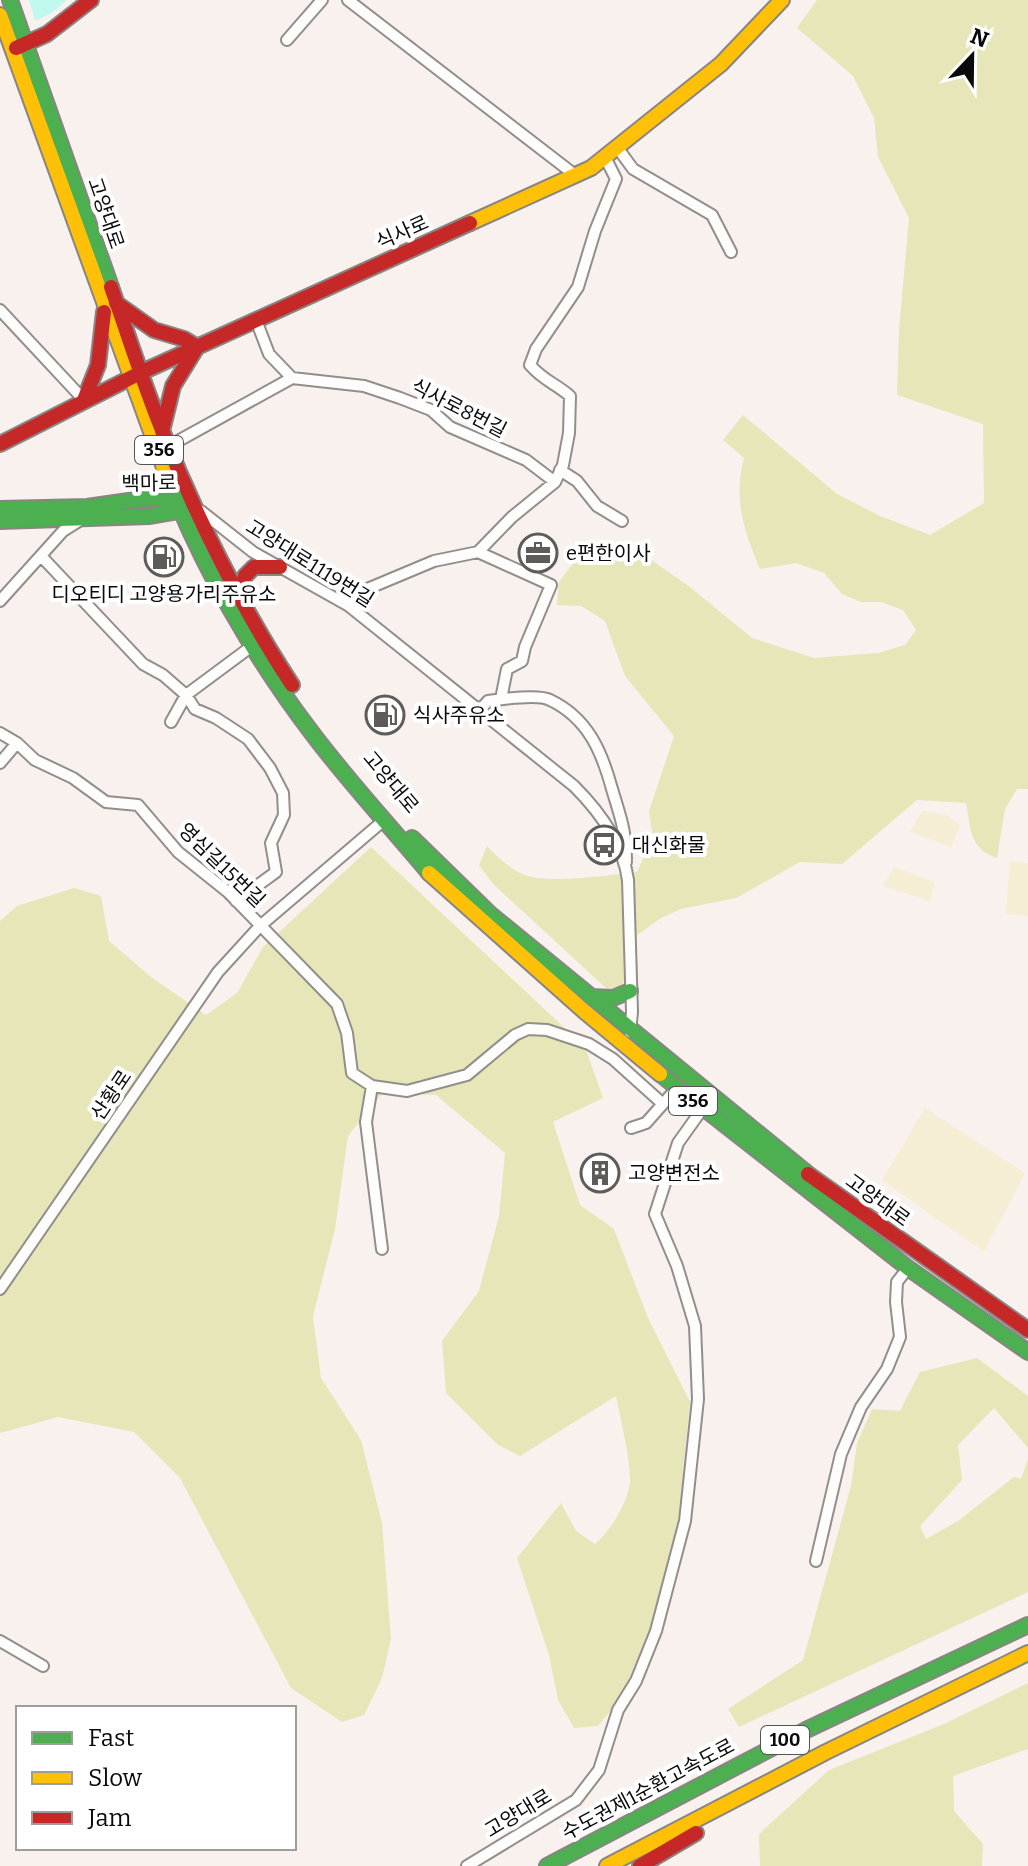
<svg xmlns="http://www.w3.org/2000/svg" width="1028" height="1866" font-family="Bitter,'Noto Sans KR',serif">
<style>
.forest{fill:#e6e6b8}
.pitch{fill:#f5eed5}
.water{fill:#c0f8f0}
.pier{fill:#f9f1ed}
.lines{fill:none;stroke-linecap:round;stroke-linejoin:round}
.street-casing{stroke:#928e8c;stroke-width:14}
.fast-casing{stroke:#888583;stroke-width:18}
.slow-casing{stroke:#888583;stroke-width:18}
.jam-casing{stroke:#888583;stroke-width:18}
.street{stroke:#fefdfc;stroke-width:10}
.fast{stroke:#4caf50;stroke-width:14}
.slow{stroke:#ffc107;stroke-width:14}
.jam{stroke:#c62828;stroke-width:14}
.labels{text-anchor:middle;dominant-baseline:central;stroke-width:8;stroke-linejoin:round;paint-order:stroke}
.shield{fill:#fff;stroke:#545454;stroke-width:2}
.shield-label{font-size:18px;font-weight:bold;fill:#0a0a0a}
.street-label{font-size:20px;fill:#0a0a0a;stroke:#fff}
.poi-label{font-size:20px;fill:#0a0a0a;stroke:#fff;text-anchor:start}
</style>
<rect width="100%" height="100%" fill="#f9f1ed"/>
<path class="forest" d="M817 0H1028V789H1017L1005 809 997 858C969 849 971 828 966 803L917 800 842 864 800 862 736 898 681 909 661 918 630 940 626 981 618 987 607 989 493 884 479 865 487 846C497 857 508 867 522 874 547 885 608 875 637 872L653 837 649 811 674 736 625 676 605 621 581 606 557 605 559 582 584 549 631 546 690 587 752 638 814 658 878 653 905 645 916 630 903 610 881 602H861L842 594 824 573 796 563 760 569C744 531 733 500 744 458L723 440 743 415 837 494 880 516 930 535 984 503 983 424 897 395 899 330 909 218 878 157 874 118 853 76 797 28Z
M371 847 585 1047 603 1098 553 1122 580 1205 614 1229 648 1318 690 1402 678 1524 642 1662 613 1708 598 1726 574 1728 558 1700 549 1655 517 1558 561 1503 576 1531 595 1544C610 1532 631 1498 630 1478 629 1451 621 1422 616 1396L520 1456 498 1445 446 1393 442 1341 479 1291 499 1216 505 1153 436 1095 383 1092 348 1136 335 1229 313 1316 321 1378 361 1440 382 1523 391 1639 382 1678 364 1715 342 1722 291 1688 180 1478 134 1432 58 1417 0 1433V921L17 906 74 888 101 896 109 941 151 977 206 1015 237 993 263 947Z
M977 1358 1028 1396V1448L994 1408 958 1445 962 1480 920 1526 926 1539 958 1521 1014 1477 1021 1479 1028 1459V1592L739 1727 728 1709 803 1660 851 1486 857 1443 872 1409 900 1411 920 1372Z
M1028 1683V1749L953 1776 954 1811 983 1844 982 1866H760L759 1834 829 1770 944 1724Z"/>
<path class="pitch" d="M925 811 946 815 960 825 951 847 910 832 921 812Z
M1010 861 1028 863V916L1006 914Z
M894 867 935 882 930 901 883 886Z
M925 1108 1025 1173 984 1252 882 1180Z"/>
<path class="water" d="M22 0H67L50 14 0 38Z"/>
<path class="pier" d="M16 0H29L36 24 0 41V9Z"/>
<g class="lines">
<defs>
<path id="street" d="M348 0 575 175
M287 40 322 0
M617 147 633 169 712 215 731 252
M0 310 84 400
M256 320 269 354 292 378 364 386 400 398 431 410 450 427 526 460 555 482
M169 446 292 378
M560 470 577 481 597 506 622 521
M201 511 253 552 349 606 574 786C600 812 623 843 628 880L632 1012 630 1032
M478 552 551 585 525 647 522 661 507 669 501 699
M41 556 143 664 163 675 186 695 195 709 216 718 248 739 270 768 283 793 284 815 271 843 276 872 236 901
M0 601 63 531 82 519
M349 606 360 592 434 561 478 552 512 517 555 482 563 465 569 433 570 396C555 383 544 381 530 365L536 349 578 287 595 231 616 179 605 157
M479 711 488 701C502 699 539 694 550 700 588 718 602 752 612 789 621 819 626 830 626 862
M171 722 186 695 252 646
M0 733 17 743 35 760 73 778 106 802 138 805 178 852 228 892 337 1004 347 1033 352 1073 372 1086 407 1091 467 1075 515 1035 528 1029 547 1030 589 1044 613 1059 663 1104
M0 763 17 743
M372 1086 366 1122 382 1249
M631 1128 646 1123 677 1088
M0 1289 218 972 260 926 383 821
M816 1561 841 1454 861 1407 887 1369 900 1337 896 1302 897 1282 908 1268
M0 1641 43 1666
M467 1866 576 1800 599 1770 618 1710 636 1681 656 1631 685 1521 698 1399 695 1326 677 1266 655 1214 678 1143 703 1108"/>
<path id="fast" d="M10 0 111 287
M166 473C199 562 254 657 312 733 348 781 390 826 429 873
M0 509 87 507 150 498 185 502
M0 521 150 516 191 509
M412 838 490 914 808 1174
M590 997 613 998 630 991
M660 1074 908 1268 1028 1352
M547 1866 806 1730 1028 1625"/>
<path id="slow" d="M0 15 166 473
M470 223 591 168 721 64 782 0
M429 873 584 1011 660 1074
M607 1866 826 1752 1028 1653"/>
<path id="jam" d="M16 48 47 34 91 0
M111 287C128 335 143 383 162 430 195 515 242 609 292 685
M116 303 154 330 184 339 197 347 173 386 162 431
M84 400 98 365 104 312
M0 444 142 372 470 223
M240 594 245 576 254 567H280
M808 1174 1028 1330
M640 1866 696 1833"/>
</defs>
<use href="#street" class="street-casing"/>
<use href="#fast" class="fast-casing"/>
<use href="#slow" class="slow-casing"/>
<use href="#jam" class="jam-casing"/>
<use href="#street" class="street"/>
<use href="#fast" class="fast"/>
<use href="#slow" class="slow"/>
<use href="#jam" class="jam"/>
</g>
<defs>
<symbol id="office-ring" viewBox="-11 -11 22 22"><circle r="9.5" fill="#fff" stroke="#5e5b59" stroke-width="1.5"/><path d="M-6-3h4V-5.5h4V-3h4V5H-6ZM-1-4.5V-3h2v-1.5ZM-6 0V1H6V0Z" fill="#5e5b59"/></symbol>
<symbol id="fuel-ring" viewBox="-11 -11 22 22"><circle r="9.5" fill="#fff" stroke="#5e5b59" stroke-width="1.5"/><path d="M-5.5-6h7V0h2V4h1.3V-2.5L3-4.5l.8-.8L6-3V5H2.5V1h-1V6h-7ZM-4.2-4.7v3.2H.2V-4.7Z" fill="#5e5b59"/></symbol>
<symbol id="bus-ring" viewBox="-11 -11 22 22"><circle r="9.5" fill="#fff" stroke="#5e5b59" stroke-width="1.5"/><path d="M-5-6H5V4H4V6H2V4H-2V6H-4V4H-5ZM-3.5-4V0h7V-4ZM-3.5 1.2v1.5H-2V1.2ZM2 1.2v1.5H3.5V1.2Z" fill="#5e5b59"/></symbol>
<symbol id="building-ring" viewBox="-11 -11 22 22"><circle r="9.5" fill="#fff" stroke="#5e5b59" stroke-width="1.5"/><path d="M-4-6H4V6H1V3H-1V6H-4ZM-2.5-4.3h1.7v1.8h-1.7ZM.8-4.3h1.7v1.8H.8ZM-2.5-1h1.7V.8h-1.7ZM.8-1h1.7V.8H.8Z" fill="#5e5b59"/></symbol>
</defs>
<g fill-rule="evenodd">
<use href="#office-ring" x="516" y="531" width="44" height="44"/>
<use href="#fuel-ring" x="142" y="535" width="44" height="44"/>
<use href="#fuel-ring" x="363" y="693" width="44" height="44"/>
<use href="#bus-ring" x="582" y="823" width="44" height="44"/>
<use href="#building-ring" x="578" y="1151" width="44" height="44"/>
</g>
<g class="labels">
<g class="shield">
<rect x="135" y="436" width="48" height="28" rx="6"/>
<rect x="669" y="1087" width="48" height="28" rx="6"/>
<rect x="761" y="1726" width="48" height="28" rx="6"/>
</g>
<g class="shield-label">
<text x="159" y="450">356</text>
<text x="693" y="1101">356</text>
<text x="785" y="1740">100</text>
</g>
<g class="street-label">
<text transform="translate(106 213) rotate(71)">고양대로</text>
<text transform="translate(402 232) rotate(-24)">식사로</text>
<text transform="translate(459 408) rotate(27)">식사로8번길</text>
<text transform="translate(149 483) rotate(-1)">백마로</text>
<text transform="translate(310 563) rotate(32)">고양대로1119번길</text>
<text transform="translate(391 782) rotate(50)">고양대로</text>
<text transform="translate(222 865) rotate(44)">영심길15번길</text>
<text transform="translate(111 1095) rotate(-56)">산황로</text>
<text transform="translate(878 1200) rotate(36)">고양대로</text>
<text transform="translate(648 1789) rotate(-28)">수도권제1순환고속도로</text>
<text transform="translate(518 1813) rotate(-31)">고양대로</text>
</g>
<g class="poi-label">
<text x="566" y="553">e편한이사</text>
<text x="164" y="594" text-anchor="middle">디오티디 고양용가리주유소</text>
<text x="413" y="715">식사주유소</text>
<text x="632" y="845">대신화물</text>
<text x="628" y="1173">고양변전소</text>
</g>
</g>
<rect x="16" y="1706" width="280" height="144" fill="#ffffff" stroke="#9d9d9d" stroke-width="2"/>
<rect x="32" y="1732" width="40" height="12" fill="#4caf50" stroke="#9d9d9d" stroke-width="2"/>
<text x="88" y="1746" font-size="24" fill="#0a0a0a">Fast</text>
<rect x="32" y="1772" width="40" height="12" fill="#ffc107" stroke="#9d9d9d" stroke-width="2"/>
<text x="88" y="1786" font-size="24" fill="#0a0a0a">Slow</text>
<rect x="32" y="1812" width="40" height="12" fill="#c62828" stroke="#9d9d9d" stroke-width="2"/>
<text x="88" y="1826" font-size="24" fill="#0a0a0a">Jam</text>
<g transform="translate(972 56) rotate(22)" stroke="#ffffff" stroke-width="6" paint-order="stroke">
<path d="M0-6L14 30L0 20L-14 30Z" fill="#0a0a0a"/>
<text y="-12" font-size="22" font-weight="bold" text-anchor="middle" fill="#0a0a0a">N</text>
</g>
</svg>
